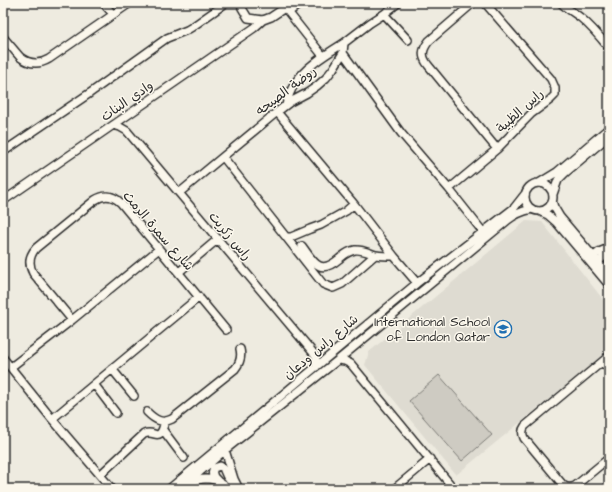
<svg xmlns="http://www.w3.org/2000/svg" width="612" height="492" font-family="'Architects Daughter','Playpen Sans Arabic',sans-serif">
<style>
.built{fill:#dedbd1}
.green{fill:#cecbc2;stroke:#7c7b76}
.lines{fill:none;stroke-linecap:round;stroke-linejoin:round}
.minor-casing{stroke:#2b2b2b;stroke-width:10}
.minor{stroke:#fbf7ec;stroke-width:7}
.labels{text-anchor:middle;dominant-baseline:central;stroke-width:3;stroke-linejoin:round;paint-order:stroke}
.street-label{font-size:13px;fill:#2b2b2b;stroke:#fbf7ec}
.poi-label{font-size:13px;fill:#2b2b2b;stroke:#fbf7ec;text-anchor:end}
</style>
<rect width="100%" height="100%" fill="#eeebe0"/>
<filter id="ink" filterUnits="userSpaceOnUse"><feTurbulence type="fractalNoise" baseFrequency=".025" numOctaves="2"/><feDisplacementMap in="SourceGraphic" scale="8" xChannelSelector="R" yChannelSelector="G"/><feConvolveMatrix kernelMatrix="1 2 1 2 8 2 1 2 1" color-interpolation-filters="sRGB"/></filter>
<g filter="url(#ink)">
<path class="built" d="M526 221 542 222 609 307V350L456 475 365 365 369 352Z"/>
<path class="green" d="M439 375 492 435 462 461 409 401Z"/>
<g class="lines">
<defs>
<path id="minor" d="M103 3 113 14
M241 3 242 8 248 18 263 20 271 17 292 3
M473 3 429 41C422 50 421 56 428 65L497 149
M561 3C567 9 575 13 581 18 592 27 600 37 609 48
M285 8 323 56
M289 12 301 3
M384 14 408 40
M3 37 20 57C29 64 39 65 49 59L130 3
M343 53 401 133 449 189 483 232
M286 105C288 98 290 91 294 85 303 68 328 53 344 43
M277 112 354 204 394 256
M113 125 120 127 127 131 316 356V367
M3 152 90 93 167 38 187 30 192 27 226 3
M223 157 286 237H291L310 229 321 225 346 211 354 204
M539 183 557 172 609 128
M525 197a14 14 0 1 1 28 0a14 14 0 1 1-28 0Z
M449 189 497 149 531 114 550 100 555 95V88L551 79 485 3
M179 193 277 112 290 102 307 93 317 86 326 78 333 69 343 53 344 43 370 23 384 14 398 3
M553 194 558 180 565 173 609 136
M3 201 254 28 263 20
M552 201 554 207 560 217 609 275
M539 211 548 215 556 222 609 285
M286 237 323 284 333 288 342 284 375 255
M302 246C314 262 319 276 339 259 344 255 348 251 355 250 362 249 369 253 376 255 382 256 387 256 394 256L417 283
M590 259 599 252 609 248
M595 265 609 252
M179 272 218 239
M72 320 33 273C28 264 29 256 36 248L95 200C104 194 113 195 121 203L226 330
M609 356 525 426C522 430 522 434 524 438L563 485C567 488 571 488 575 486L609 458
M3 358 52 419 112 489
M338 360 345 361 351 364 454 489
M602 362 609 369
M11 367 72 320 159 249
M112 369 134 396
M94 384 116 413
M147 412C155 420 162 424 172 419L235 369C240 363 242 357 240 349
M52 419 199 297
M163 430 184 458
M225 450 234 479 237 485
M100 475 144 434C156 429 159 445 165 421
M217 480C213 477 211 473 214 468L220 466 223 468 227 477 237 489
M190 483C204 476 218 478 228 489
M169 489 417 283 514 208 525 194
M180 489 225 450 338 360 508 220C515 214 523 211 532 209
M394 489 430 459"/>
</defs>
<use href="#minor" class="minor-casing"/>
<use href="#minor" class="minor"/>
</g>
</g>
<defs>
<symbol id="school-ring" viewBox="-11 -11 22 22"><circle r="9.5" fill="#fbf7ec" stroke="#1f6fb2" stroke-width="1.5"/><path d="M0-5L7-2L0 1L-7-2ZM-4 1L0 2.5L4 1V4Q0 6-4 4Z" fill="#1f6fb2"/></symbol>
</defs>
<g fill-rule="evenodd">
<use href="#school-ring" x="493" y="319" width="20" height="20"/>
</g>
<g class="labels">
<g class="street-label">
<text transform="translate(286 91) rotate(-37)">روضة الصيحه</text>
<text transform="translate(127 101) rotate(-35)">وادي البنات</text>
<text transform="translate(520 111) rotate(-42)">راس الظبية</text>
<text transform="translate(158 231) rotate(49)">شارع سمرة الرمث</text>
<text transform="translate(230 236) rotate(50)">راس زكريت</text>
<text transform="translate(321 347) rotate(-40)">شارع راس ودعان</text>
</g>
<g class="poi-label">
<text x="490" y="322">International School<tspan x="490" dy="15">of London Qatar</tspan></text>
</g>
</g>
<rect width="612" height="492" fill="none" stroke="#fbf7ec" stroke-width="16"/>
<rect x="8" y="8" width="596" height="476" fill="none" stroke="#2b2b2b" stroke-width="1.5" filter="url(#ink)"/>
</svg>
